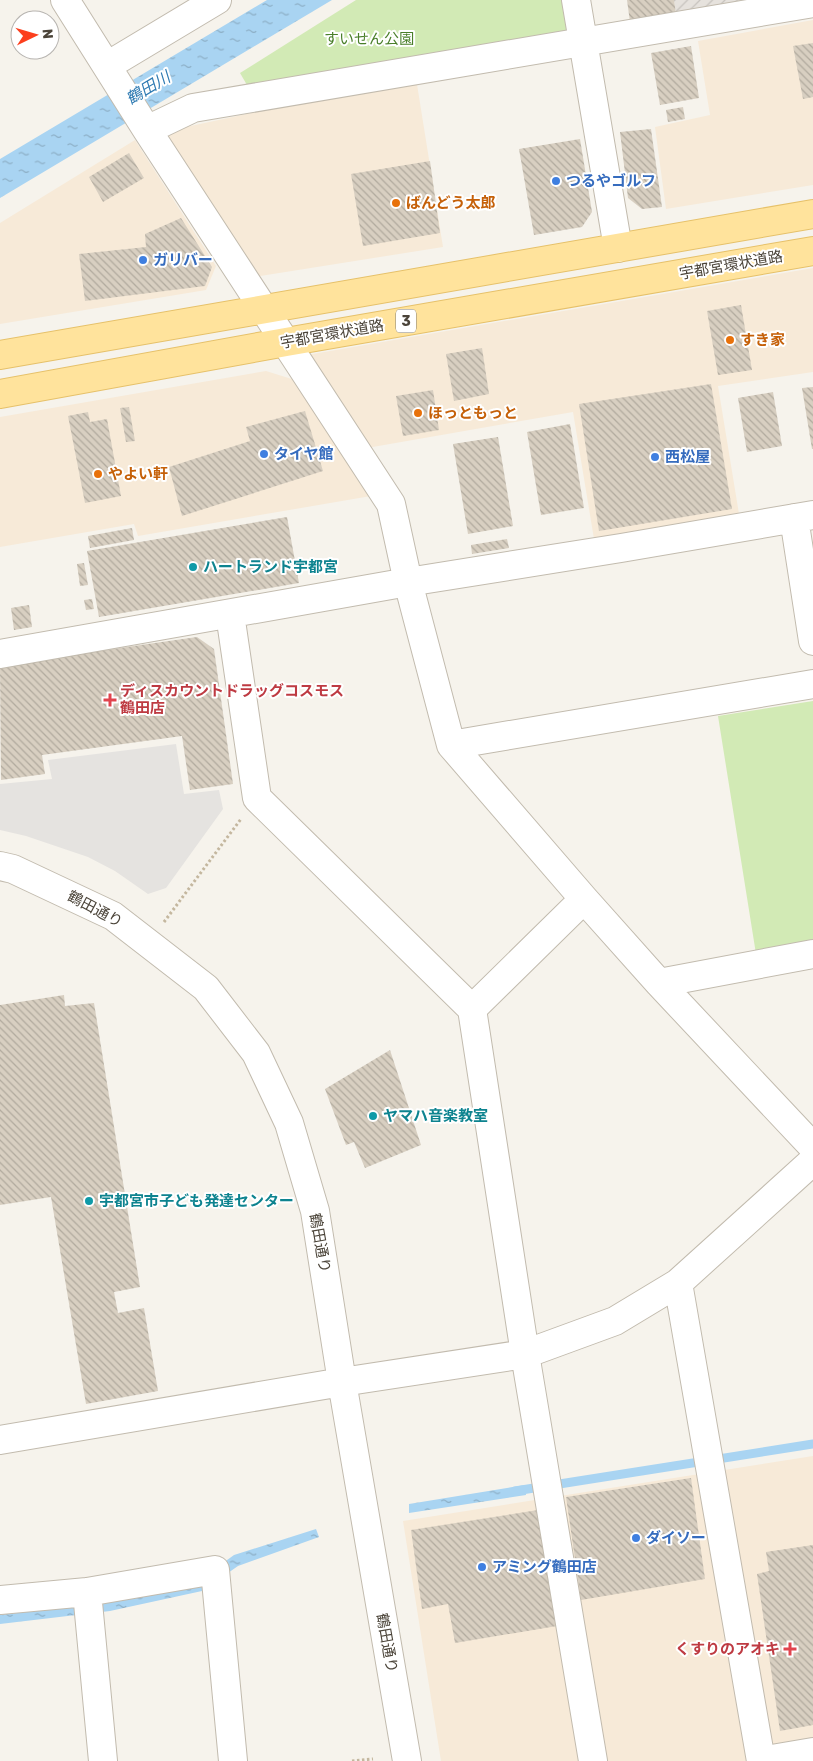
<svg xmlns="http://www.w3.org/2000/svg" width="813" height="1761" font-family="Rubik,'Noto Sans JP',sans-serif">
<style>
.commercial{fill:#f7ead8}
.industrial{fill:url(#industrial-furrows)}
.green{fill:#d2eab5}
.parking{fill:#e5e3e0}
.water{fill:url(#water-ripples)}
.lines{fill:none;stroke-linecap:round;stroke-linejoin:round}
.stream{stroke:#a9d4f2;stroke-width:9}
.building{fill:url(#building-back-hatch)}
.minor-casing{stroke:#c2bbae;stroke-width:30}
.major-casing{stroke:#e6c16a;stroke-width:30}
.path{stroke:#c4b79f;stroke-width:3;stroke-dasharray:2.5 2.5;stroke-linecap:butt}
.minor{stroke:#fff;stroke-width:28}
.major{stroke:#ffe39c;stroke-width:28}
.shop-dot{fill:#3f7fe0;stroke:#fff;stroke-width:2}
.food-dot{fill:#e8710a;stroke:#fff;stroke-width:2}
.culture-dot{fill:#0f9aa8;stroke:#fff;stroke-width:2}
.health-dot{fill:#e0444e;stroke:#fff;stroke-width:2}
.labels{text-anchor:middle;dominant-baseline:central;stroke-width:4;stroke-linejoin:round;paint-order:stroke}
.shield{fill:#fff;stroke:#817c74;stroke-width:1}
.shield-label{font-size:14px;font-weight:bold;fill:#4b4439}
.park-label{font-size:15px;fill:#4a7f2a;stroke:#fff}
.shop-label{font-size:15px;font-weight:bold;fill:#366cbe;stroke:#fff;text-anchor:start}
.food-label{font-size:15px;font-weight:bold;fill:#c56008;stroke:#fff;text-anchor:start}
.street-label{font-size:15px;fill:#4b4439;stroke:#fff}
.culture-label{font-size:15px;font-weight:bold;fill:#0d838f;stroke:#fff;text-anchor:start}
.health-label{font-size:15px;font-weight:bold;fill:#be3a42;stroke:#fff;text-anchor:start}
.water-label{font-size:16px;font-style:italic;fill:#2e7ab2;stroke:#fff}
</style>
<defs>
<pattern id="industrial-furrows" width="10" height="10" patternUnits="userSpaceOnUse" patternTransform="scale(1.25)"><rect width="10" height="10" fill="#e6e2dd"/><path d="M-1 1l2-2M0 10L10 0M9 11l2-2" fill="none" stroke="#c7c3be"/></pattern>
<pattern id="water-ripples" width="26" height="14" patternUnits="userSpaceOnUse" patternTransform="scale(1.25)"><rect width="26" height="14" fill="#a9d4f2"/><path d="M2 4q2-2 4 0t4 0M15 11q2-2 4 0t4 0" fill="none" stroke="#8caec5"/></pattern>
<pattern id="building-back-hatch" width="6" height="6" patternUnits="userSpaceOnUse" patternTransform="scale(1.25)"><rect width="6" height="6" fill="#d8cfc1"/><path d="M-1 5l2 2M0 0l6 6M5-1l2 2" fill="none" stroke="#b1aa9e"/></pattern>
</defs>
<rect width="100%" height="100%" fill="#f6f3ec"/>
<path class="commercial" d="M813 20V185L666 209 655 127 710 115 698 41Z
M416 78 443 247 254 277 158 133Z
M135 140 216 266 206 290 0 324V223Z
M813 268V372L718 386 739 514 594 539 573 412 367 448 307 355Z
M266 371 295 380 371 496 138 536 134 524 0 547V417Z
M813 1456V1761H441L403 1521Z"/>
<path class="industrial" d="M674 0H763L676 14Z"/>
<path class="green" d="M356 0H576L583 41 254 97 240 73Z
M813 701V943L756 954 718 716Z"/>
<path class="parking" d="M176 744 184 794 219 790 223 809 166 888 148 894 115 871 88 857 26 836 0 830V784L52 779 48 760Z"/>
<path class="water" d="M267 0H332L0 198V159Z
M525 1485 526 1495 409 1513V1504Z
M316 1529 319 1537 238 1566 202 1591 110 1611 0 1624V1615L112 1602 201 1579 234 1555Z"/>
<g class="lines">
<path class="stream" d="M515 1491 813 1444"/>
</g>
<path class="building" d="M627 0H674L676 14 630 22Z
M813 43V97L803 99 793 46Z
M691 46 699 98 660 105 651 53Z
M683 107 685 119 668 122 666 110Z
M651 129 662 207 642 209 628 198 620 132Z
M580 139 592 212 582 227 534 235 519 149Z
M129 153 144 178 103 202 89 177Z
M430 161 440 233 363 246 351 174Z
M181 218 212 267 205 286 85 301 79 254 146 247 145 234Z
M741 305 752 370 718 375 707 311Z
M482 348 489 394 454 401 446 354Z
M711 384 732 509 599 531 579 404Z
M813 387V449H812L802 388Z
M433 390 439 430 403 436 396 396Z
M773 392 782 446 747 452 738 398Z
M129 407 135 441 126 442 120 408Z
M305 411 323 471 182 516 169 467 250 441 246 427Z
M88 412 90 422 107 419 121 496 85 503 68 416Z
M570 424 584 508 541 515 527 432Z
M498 437 513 526 468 534 453 444Z
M287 517 299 583 99 617 87 551Z
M132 528 134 540 90 548 88 536Z
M507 539 509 548 472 554 471 545Z
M84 563 88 585 80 586 77 564Z
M92 599 94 609 86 610 84 600Z
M29 605 32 627 14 630 11 608Z
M197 637 214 649 233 784 190 790 182 736 42 755 45 774 1 780 0 665Z
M64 995 65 1006 94 1003 140 1287 114 1292 118 1313 144 1308 158 1391 86 1404 51 1197 0 1205V1005Z
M390 1050 421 1145 365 1168 354 1142 346 1145 325 1089Z
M691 1478 705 1579 581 1600 566 1497Z
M538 1510 557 1626 455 1643 448 1604 422 1609 411 1530Z
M813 1545V1725L780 1731 757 1574 769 1571 766 1552Z"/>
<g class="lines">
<defs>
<path id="minor" d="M65 0 147 130 391 504 408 582 451 745 584 899 659 983 813 1147
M576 0 618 248
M107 66 217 0
M147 130 193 108 813 3
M794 518 813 641
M230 614 257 798 472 1009 525 1354 593 1761
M0 654 408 582 621 548 813 515
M451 745 813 684
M0 866 13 869 113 916 206 988 256 1053 289 1123 315 1211 342 1382 407 1761
M659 983 813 954
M472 1009 584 899
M678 1283 761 1761
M0 1440 342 1382 525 1354 615 1321 678 1283 813 1161
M87 1592 103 1761
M0 1600 87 1592 215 1570 233 1761
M761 1761 813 1752"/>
<path id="major" d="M0 355 813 214
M0 394 286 342 813 251"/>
</defs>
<use href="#minor" class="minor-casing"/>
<use href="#major" class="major-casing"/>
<path class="path" d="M164 922 241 819
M352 1761 373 1759"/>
<use href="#minor" class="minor"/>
<use href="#major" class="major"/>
</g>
<g class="shop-dot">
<circle cx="556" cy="181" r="5"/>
<circle cx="143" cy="260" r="5"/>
<circle cx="264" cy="454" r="5"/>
<circle cx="655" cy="457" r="5"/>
<circle cx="636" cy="1538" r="5"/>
<circle cx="482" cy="1567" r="5"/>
</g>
<g class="food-dot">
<circle cx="396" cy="203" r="5"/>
<circle cx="730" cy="340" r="5"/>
<circle cx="418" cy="413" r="5"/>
<circle cx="98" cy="474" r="5"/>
</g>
<g class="culture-dot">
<circle cx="193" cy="567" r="5"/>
<circle cx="373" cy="1116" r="5"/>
<circle cx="89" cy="1201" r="5"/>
</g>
<g class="health-dot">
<path d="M107.5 692.5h5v5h5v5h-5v5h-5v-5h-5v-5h5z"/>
<path d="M787.5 1641.5h5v5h5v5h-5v5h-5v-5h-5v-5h5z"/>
</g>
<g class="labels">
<rect class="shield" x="396" y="309.5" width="20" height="23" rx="4"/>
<g class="shield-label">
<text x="406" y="321">3</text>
</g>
<g class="park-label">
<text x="369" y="39">すいせん公園</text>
</g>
<g class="shop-label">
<text x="566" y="181">つるやゴルフ</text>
<text x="153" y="260">ガリバー</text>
<text x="274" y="454">タイヤ館</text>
<text x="665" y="457">西松屋</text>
<text x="646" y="1538">ダイソー</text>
<text x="492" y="1567">アミング鶴田店</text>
</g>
<g class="food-label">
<text x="406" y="203">ばんどう太郎</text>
<text x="740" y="340">すき家</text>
<text x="428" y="413">ほっともっと</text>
<text x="108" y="474">やよい軒</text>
</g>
<g class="street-label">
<text transform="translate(731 265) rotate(-10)">宇都宮環状道路</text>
<text transform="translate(332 334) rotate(-10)">宇都宮環状道路</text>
<text transform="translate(95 909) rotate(28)">鶴田通り</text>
<text transform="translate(320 1243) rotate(80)">鶴田通り</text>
<text transform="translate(387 1643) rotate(80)">鶴田通り</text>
</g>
<g class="culture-label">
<text x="203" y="567">ハートランド宇都宮</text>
<text x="383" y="1116">ヤマハ音楽教室</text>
<text x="99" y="1201">宇都宮市子ども発達センター</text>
</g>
<g class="health-label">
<text x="120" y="691">ディスカウントドラッグコスモス<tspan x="120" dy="17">鶴田店</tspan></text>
<text x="780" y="1649" text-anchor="end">くすりのアオキ</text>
</g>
<g class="water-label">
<text transform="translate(148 88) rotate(-31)">鶴田川</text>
</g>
</g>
<g transform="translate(35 35) rotate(85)"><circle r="24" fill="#ffffff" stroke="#b7b4b0"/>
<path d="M0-4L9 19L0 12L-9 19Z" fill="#fc3f1d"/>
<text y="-8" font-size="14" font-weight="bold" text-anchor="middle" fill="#4b4439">N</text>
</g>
</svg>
